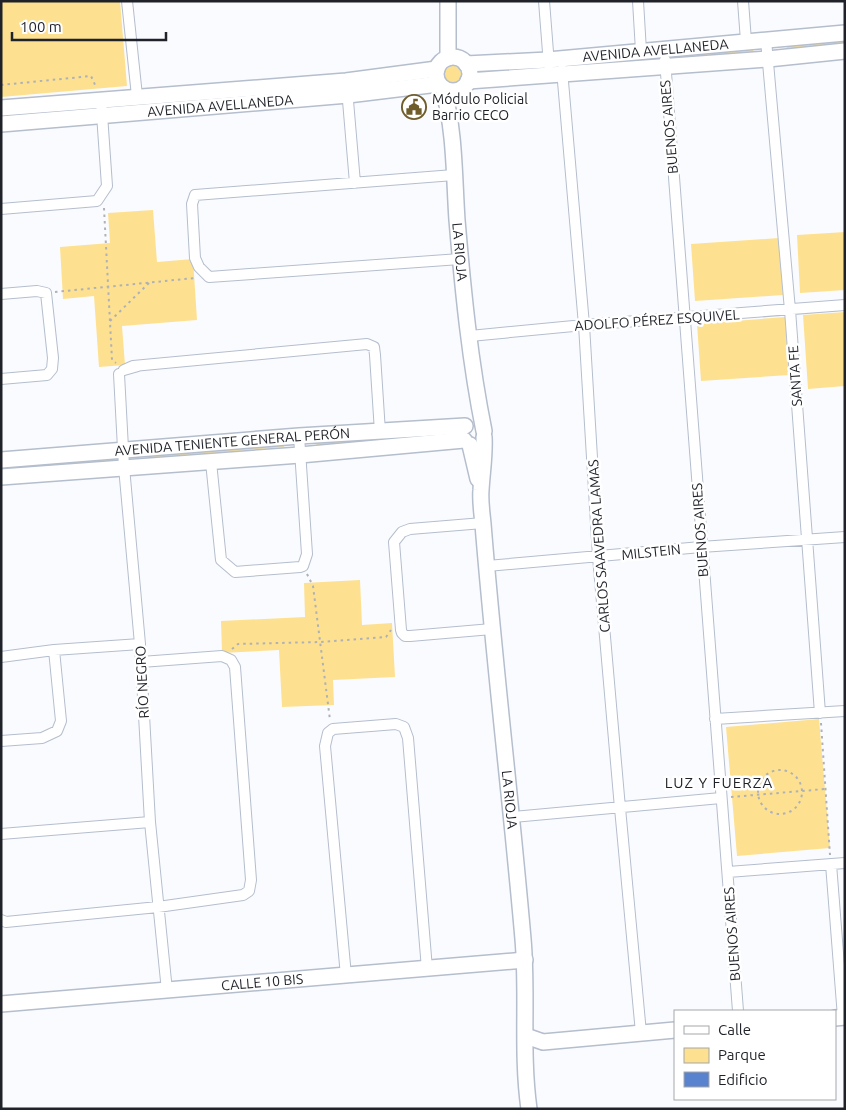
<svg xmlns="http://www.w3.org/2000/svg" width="846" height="1110" font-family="Ubuntu,sans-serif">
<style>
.green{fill:#fde191}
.building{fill:#5a83cf}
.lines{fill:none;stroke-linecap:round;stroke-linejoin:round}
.street-casing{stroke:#b5becd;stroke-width:12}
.secondary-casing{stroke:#b5becd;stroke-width:18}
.path{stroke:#afb1b6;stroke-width:2;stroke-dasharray:2.5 4;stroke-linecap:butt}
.street{stroke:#fff;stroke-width:10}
.secondary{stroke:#fff;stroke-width:15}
.labels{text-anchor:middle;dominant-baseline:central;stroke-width:5;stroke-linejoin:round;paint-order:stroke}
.street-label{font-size:14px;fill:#1f2228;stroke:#fff}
.poi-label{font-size:14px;fill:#1f2228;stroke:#fff;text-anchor:start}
.neighbourhood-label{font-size:15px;letter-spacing:1px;fill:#1f2228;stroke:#fff}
</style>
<rect width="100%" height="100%" fill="#fafbff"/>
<path class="green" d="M1 1H120L127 86 1 97Z
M845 38V46L787 50 786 43Z
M753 47V53L682 58 698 56 707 50Z
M454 62C473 62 465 82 449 86L438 78C439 69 446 65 454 62Z
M153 210 157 262 193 259 197 320 122 326 125 365 99 367 94 296 63 299 60 247 110 243 108 213Z
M845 232V290L800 293 797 235Z
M779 238 783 295 695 301 691 244Z
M845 312V386L808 389 803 315Z
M785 317 789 375 701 381 697 324Z
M454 431 455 433 317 446 316 443Z
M284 444V447L146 459 145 457Z
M110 459V461L1 470V468Z
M360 580 362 625 392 623 395 677 333 680 334 705 282 707 279 650 222 653 221 621 305 617 304 583Z
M819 719 830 848 737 856 726 727Z"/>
<path class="building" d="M419 101 420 112H408V102Z"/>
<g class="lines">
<defs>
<path id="street" d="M127 1 137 96
M544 1 549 65
M638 1 641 51
M743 1 746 41
M766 40 790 310 820 713
M665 60 738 1011
M562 70 584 325 598 557 620 808 641 1033
M347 89 355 183
M454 175 195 195 192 204 195 258 199 267 209 277 460 259
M1 209 97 201 107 186 101 100
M1 294 37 291 46 293 53 358 52 369 47 375 1 379
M470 336 584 325 845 305
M138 366 124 370 133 366 367 344 374 347 375 355 380 432
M119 374 124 467 140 644 150 822 167 991
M211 462 221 560 235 572 300 567 303 566 307 554 299 436
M483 523 410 529 402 532 394 542 401 630 402 633 405 636H410L492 629
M487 566 701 547 845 537
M1 657 54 650 140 644
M715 719 845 711
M1 741 42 738 57 731 61 721 54 650
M513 817 721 798
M1 834 150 822
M831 864 843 1017
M728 872 845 863
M1 920 6 922 158 907 243 895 249 891 251 880 235 667 231 660 222 656 141 662
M346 976 325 746 328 733 333 729 396 724 404 727 408 738 427 969"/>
<g id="secondary">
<path d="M448 1V58"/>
<circle cx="453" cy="74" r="17"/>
<path id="s1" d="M466 64 548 60 845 33"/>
<path d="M468 81 768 59 845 51"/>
<path id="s2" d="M443 88C455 131 454 176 457 220 463 291 470 362 484 431"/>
<path d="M1 108 346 81 437 69"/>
<path id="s3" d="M1 124 348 95 438 84"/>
<path id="s4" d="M484 437C485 455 482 472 481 490 480 501 482 513 483 524 494 662 511 800 523 939 528 995 521 1052 529 1109"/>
<path d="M470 445 478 479"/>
<path id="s5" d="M1 460 299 436 465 426"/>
<path d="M1 477 300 455 464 440"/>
<path id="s6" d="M1 1004 525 960"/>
<path d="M835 1018 845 1017"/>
<path d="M526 1036 543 1042 675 1030"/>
</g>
</defs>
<use href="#street" class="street-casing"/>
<use href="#secondary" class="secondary-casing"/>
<path class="path" d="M1 85 91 76 96 87
M104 208 112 360 116 363
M55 292 195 278
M110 321 150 282
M307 574 313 586 330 720
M232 649 238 644 320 642 386 637 391 630
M821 723 830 855
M758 792a22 22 0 1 1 44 0a22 22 0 1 1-44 0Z
M731 797 825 789"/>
<use href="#street" class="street"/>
<use href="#secondary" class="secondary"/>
</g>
<defs>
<symbol id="civic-ring" viewBox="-11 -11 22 22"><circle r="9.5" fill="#fff" stroke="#6f5d2b" stroke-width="1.5"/><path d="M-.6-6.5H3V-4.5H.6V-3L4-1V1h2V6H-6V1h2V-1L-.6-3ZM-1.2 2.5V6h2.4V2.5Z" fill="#6f5d2b"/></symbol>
</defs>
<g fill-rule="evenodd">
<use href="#civic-ring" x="400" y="93" width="28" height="28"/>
</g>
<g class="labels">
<g class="street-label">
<text stroke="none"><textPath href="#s1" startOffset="190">AVENIDA AVELLANEDA</textPath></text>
<text stroke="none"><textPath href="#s3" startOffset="220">AVENIDA AVELLANEDA</textPath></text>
<text transform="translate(669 127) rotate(-95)">BUENOS AIRES</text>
<text stroke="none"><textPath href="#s2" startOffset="165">LA RIOJA</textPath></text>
<text transform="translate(657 320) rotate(-4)">ADOLFO PÉREZ ESQUIVEL</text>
<text transform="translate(795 376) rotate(-94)">SANTA FE</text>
<text stroke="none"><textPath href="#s5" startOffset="232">AVENIDA TENIENTE GENERAL PERÓN</textPath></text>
<text transform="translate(700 530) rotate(-94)">BUENOS AIRES</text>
<text transform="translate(599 546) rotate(-94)">CARLOS SAAVEDRA LAMAS</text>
<text transform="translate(651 552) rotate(-6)">MILSTEIN</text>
<text transform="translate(142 682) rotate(-93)">RÍO NEGRO</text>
<text stroke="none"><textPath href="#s4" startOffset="364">LA RIOJA</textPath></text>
<text transform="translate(732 934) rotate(-94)">BUENOS AIRES</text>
<text stroke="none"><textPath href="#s6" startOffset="262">CALLE 10 BIS</textPath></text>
</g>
<g class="poi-label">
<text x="432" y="99">Módulo Policial<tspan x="432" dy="16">Barrio CECO</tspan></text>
</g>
<g class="neighbourhood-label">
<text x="719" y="782">LUZ Y FUERZA</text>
</g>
</g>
<rect width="846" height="1110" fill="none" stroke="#1f2228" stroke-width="5"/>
<rect x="674" y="1010" width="162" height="90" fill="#ffffff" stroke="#a5a7a9"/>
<rect x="684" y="1026" width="25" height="8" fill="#ffffff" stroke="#a5a7a9"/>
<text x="718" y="1035" font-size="15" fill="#1f2228">Calle</text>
<rect x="684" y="1048" width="25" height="15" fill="#fde191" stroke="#a5a7a9"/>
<text x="718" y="1060" font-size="15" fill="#1f2228">Parque</text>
<rect x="684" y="1072" width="25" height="15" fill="#5a83cf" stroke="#a5a7a9"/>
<text x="718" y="1085" font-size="15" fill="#1f2228">Edificio</text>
<path d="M12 32v8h154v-8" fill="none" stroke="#1f2228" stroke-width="2.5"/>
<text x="20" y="32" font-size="15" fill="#1f2228" stroke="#ffffff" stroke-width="4" paint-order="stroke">100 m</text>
</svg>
